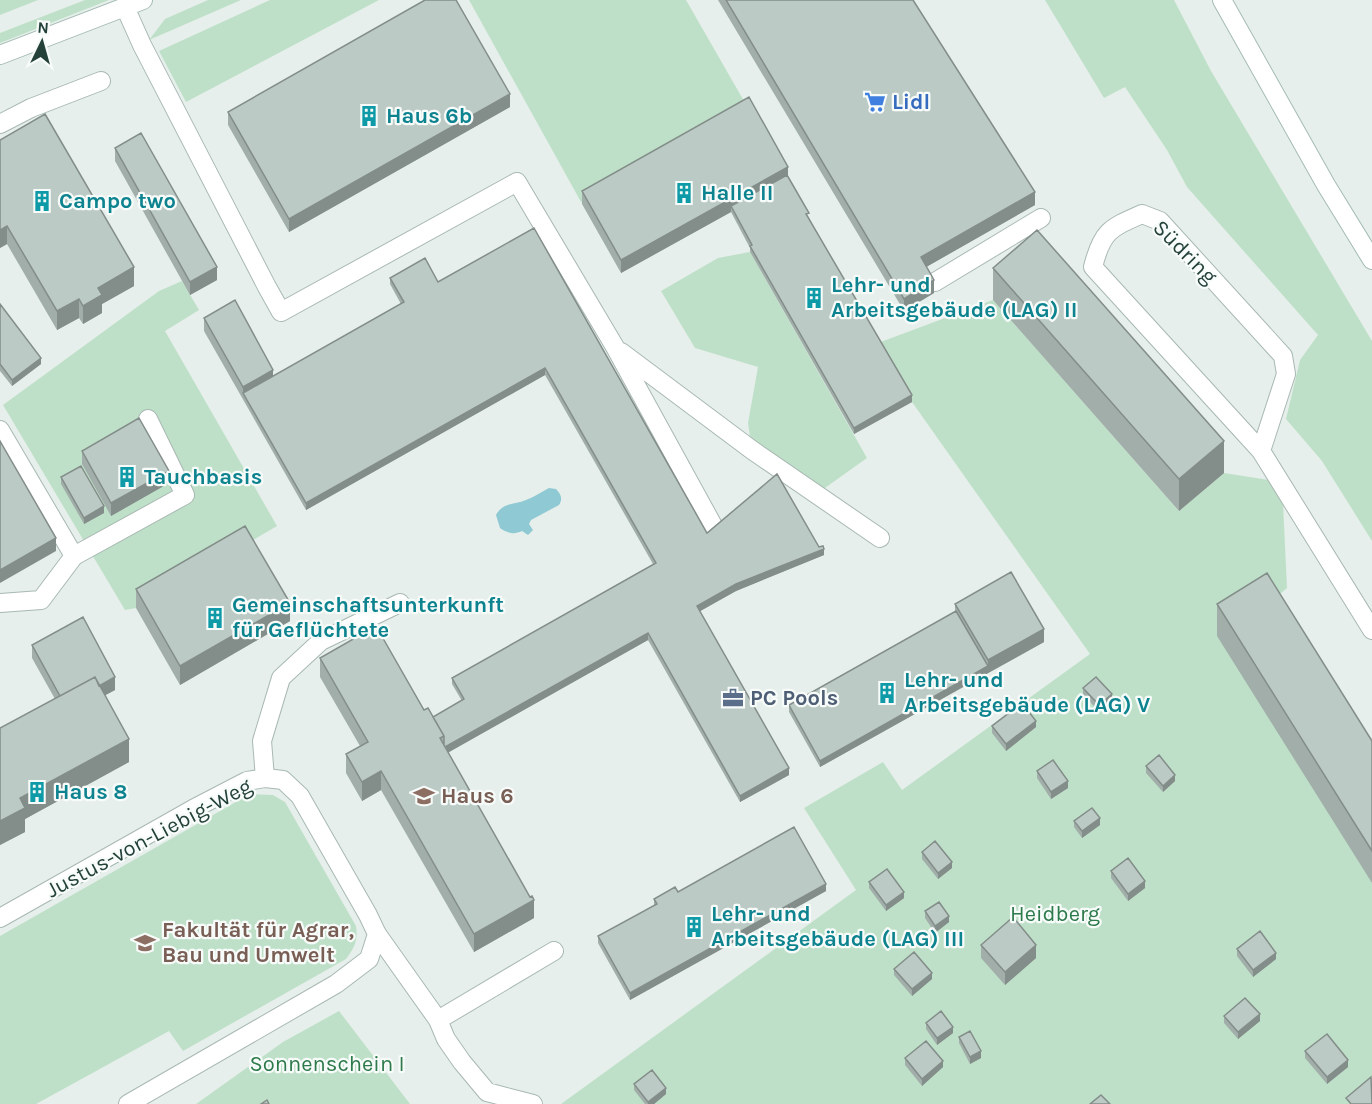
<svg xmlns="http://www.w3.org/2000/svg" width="1372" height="1104" font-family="Karla,sans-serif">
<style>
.green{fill:#bfe0c8}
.water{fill:#8ec9d4}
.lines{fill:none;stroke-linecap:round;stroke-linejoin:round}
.service-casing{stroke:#a8b8b2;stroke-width:20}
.minor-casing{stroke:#a8b8b2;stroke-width:20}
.secondary-casing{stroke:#a4bbb3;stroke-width:20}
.service{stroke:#fff;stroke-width:18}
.minor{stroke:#fff;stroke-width:18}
.secondary{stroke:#fff;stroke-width:18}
.wall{fill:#a1aea9}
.shaded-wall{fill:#838d89}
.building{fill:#bbcac4;stroke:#838d89;stroke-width:1.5}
.labels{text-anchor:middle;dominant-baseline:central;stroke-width:4.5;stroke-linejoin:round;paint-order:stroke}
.shop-label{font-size:22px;font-weight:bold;fill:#366cbe;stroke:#f7fbf9;text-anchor:start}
.culture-label{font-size:22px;font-weight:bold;fill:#0d838f;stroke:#f7fbf9;text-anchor:start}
.street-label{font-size:22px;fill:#24423a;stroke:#f7fbf9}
.service-label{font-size:22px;font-weight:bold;fill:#4e5e75;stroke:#f7fbf9;text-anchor:start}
.education-label{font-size:22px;font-weight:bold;fill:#785e54;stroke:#f7fbf9;text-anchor:start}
.park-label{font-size:22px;fill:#2d7a4b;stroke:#f7fbf9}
</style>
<rect width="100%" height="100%" fill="#e6efeb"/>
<path class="green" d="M0 0H38L0 15Z
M85 0H109L0 43V33Z
M208 0H241L149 40 165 19Z
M270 0H379L186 102 159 51Z
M469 0H686L748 108 581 202Z
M1045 0H1174L1211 71 1372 341V541L1322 461 1286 419 1300 360 1318 335 1187 187 1167 150 1125 87 1104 98Z
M750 252 867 458 815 495 752 450 748 423 758 367 695 348 661 291 718 258Z
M182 281 199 310 165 331 277 526 136 608 125 610 3 405 159 291Z
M993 300 1179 511 1224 473 1282 482 1287 588 1267 605 1372 883V1104H561L856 890 804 808 883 762 902 790 1090 654 912 402 878 343Z
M250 794 273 795 285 802 356 926C358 940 355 947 346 959L183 1051 169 1031 36 1104H0V936Z
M339 1011 410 1104H196L283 1042Z"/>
<path class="water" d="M549 488 556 489C561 494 563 499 559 505L531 520 529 524 533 530 528 535 522 531C514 535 507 533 500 528L496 515C503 502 514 505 526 500 534 497 541 492 549 488Z"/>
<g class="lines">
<defs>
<path id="service" d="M125 7 142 45 267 287 281 312 517 182 615 347 716 531
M0 124 31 108 101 81
M935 282 1041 218
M621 352 752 450 880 538
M0 430 74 556
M0 603 41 600 74 556 185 495 148 419
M265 778 262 741 281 678 321 641 400 603
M377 934 438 1020 446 1039 462 1062 487 1092 533 1104
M438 1020 554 951"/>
<path id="minor" d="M1261 451 1286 374 1283 356 1160 221 1142 214C1110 228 1102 231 1093 267L1261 451 1372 630
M0 918 193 809 247 781 265 778 283 780 300 796 368 915 377 934 369 959 336 984 128 1104"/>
<path id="secondary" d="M1222 0 1326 185 1372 260
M0 55 143 0"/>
</defs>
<use href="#service" class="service-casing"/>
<use href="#minor" class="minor-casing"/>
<use href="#secondary" class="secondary-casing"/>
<use href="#service" class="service"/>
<use href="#minor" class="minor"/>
<use href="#secondary" class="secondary"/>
</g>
<path class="wall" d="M718 0H913L1035 205 926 267 934 293 904 311Z
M510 107 289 232 228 125V112Z
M0 140 134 286 102 304V313L83 324 79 318 57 330 7 244 0 248Z
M115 148 217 280 190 295 115 161Z
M788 178 809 218 912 402 854 434 750 252V248L731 212 621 273 582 204V191Z
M534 228 707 533 824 555 736 591 699 611 789 775 740 802 648 640 448 752 534 918 474 952 381 790 362 801 346 773V754L360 746 320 677V658L424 710 433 717 462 701 452 684V678L653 564 545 375 306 510 204 331V318L273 376 401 304 390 284V278L438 282Z
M993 268 1224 473 1179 511 993 300Z
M0 304 41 364 12 386 0 371Z
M82 451 169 483 111 516 82 464Z
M61 477 104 513 84 524 61 484Z
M136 589 290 621 180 685 136 608Z
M955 604 1044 642 820 767 789 712V705L955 611Z
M1217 604 1372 741V883L1217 636Z
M32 645 115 690 105 695 129 762 25 819V832L0 845V728L55 699 32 658Z
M1083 688 1112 701 1099 712 1083 694Z
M992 726 1036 727 1006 751 992 733Z
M1146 766 1175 781 1163 792 1146 773Z
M1037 771 1068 788 1051 799 1037 778Z
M1074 821 1100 825 1082 838 1074 827Z
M922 852 952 868 938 879 922 859Z
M1111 871 1145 888 1128 901 1111 878Z
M869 882 904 898 886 911 869 888Z
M826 891 630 1000 598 943V936L654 906V899L678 892Z
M925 911 949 922 935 933 925 918Z
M981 945 1036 958 1005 985 981 958Z
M1237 949 1276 959 1253 977 1237 956Z
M894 969 932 979 912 996 894 975Z
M1224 1016 1260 1021 1238 1039 1224 1023Z
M926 1023 953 1033 937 1045 926 1029Z
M959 1037 981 1058 970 1064 959 1043Z
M1305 1051 1348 1067 1327 1084 1305 1058Z
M905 1058 943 1067 922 1086 905 1065Z
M634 1084 666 1094 654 1104H645L634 1090Z"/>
<path class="shaded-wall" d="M510 94V107L289 232V219Z
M788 167V180L731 206V212L621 273V260Z
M1035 192V205L921 270V257Z
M7 226V244L0 248V230Z
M134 267V286L102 304V313L83 324V306L98 288Z
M217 267V280L190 295V282Z
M934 280V293L904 311V299Z
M79 299V318L57 330V311Z
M41 358V364L12 386V380Z
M545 368V375L306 510V503Z
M273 370V383L243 393V387Z
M912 395V402L854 434V428Z
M1224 441V473L1179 511V479Z
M169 471V483L111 516V503Z
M104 506V513L84 524V518Z
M56 538V551L0 583V570Z
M824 549V555L736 591 697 613V606L736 584Z
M290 603V621L180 685V666Z
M1044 629V642L988 673V660Z
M648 633V640L444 755V748Z
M988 666V673L820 767V761Z
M115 677V690L65 717V704Z
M1112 694V701L1099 712V705Z
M1036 721V727L1006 751V744Z
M129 739V762L25 819V832L0 845V821L20 798Z
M789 768V775L740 802V796Z
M381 771V790L362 801V782Z
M1175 775V781L1163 792V786Z
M1068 781V788L1051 799V792Z
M1100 818V825L1082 838V831Z
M952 862V868L938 879V873Z
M1145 881V888L1128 901V894Z
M826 884V891L630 1000V993Z
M904 892V898L886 911V905Z
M534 900V918L474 952V934Z
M949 916V922L935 933V926Z
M1036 945V958L1005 985V972Z
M1276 953V959L1253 977V970Z
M932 973V979L912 996V989Z
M1260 1014V1021L1238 1039V1032Z
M953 1027V1033L937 1045V1038Z
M981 1051V1058L970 1064V1057Z
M1348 1060V1067L1327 1084V1077Z
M943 1061V1067L922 1086V1079Z
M666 1088V1094L654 1104H648V1102Z"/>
<path class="building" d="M425 0H456L510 94 289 219 228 112Z
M726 0H913L1035 192 921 257 934 280 904 299Z
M749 97 788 167 621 260 582 191Z
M45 114 134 267 98 288 102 295 83 306 79 299 57 311 7 226 0 230V140Z
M141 133 217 267 190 282 115 148Z
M787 175 809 213 806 214 912 395 854 428 750 246 752 245 731 206Z
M534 228 707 533 777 474 819 547 823 546 824 549 736 584 697 606 789 768 740 796 648 633 445 747 444 745V736L433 717 464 699 452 678 656 563 545 368 306 503 243 393 404 302 390 278 425 258 438 282Z
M1037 230 1224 441 1179 479 993 268Z
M235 300 273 370 243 387 204 318Z
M0 304 41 358 12 380 0 364Z
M139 418 169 471 111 503 82 451Z
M0 441 56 538 0 570Z
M81 466 104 506 84 518 61 477Z
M245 526 290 603 180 666 136 589Z
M1011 572 1044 629 988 660 955 604Z
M1267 573 1372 741V851L1217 604Z
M956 611 988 666 820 761 789 705Z
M83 617 115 677 99 686 95 677 60 696 32 645Z
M376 626 424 710 428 708 444 736 440 738 530 897 532 896 534 900 474 934 381 771 362 782 346 754 368 742 320 658Z
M95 677 129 739 20 798 25 808 0 821V728Z
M1096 677 1112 694 1099 705 1083 688Z
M1022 703 1036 721 1006 744 992 726Z
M1159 755 1175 775 1163 786 1146 766Z
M1053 760 1068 781 1051 792 1037 771Z
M1092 808 1100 818 1082 831 1074 821Z
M794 827 826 884 630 993 598 936 657 904 654 899 675 887 678 892Z
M935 841 952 862 938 873 922 852Z
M1128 858 1145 881 1128 894 1111 871Z
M887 869 904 892 886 905 869 882Z
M939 902 949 916 935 926 925 911Z
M1013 917 1036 945 1005 972 981 945Z
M1260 931 1276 953 1253 970 1237 949Z
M914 952 932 973 912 989 894 969Z
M1245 998 1260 1014 1238 1032 1224 1016Z
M941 1011 953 1027 937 1038 926 1023Z
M970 1031 981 1051 970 1057 959 1037Z
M1327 1034 1348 1060 1327 1077 1305 1051Z
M926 1041 943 1061 922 1079 905 1058Z
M652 1070 666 1088 648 1102 634 1084Z
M1371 1077 1372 1104H1351L1346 1098Z
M1101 1095 1110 1104H1090Z
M267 1100 269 1104H261Z"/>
<defs>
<symbol id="supermarket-bare" viewBox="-9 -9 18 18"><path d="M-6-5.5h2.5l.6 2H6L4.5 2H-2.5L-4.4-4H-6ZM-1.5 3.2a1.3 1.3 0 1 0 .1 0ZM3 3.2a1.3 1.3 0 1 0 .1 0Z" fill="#3f7fe0" stroke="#f7fbf9" stroke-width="2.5" paint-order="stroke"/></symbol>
<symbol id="building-bare" viewBox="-9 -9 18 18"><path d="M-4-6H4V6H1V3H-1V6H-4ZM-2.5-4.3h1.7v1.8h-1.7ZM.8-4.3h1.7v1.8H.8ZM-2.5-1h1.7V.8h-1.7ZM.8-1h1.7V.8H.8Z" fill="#0f9aa8" stroke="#f7fbf9" stroke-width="2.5" paint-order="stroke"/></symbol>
<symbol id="office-bare" viewBox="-9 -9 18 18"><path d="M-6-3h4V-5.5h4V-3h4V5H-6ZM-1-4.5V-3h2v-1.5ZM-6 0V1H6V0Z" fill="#5c6f8a" stroke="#f7fbf9" stroke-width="2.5" paint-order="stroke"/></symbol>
<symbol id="university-bare" viewBox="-9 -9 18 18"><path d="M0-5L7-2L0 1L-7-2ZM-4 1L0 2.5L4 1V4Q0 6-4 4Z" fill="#8d6e63" stroke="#f7fbf9" stroke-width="2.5" paint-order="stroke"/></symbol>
</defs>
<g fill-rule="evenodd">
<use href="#supermarket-bare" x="860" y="87" width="30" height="30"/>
<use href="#building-bare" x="354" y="101" width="30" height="30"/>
<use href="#building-bare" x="669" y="178" width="30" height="30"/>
<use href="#building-bare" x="27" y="186" width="30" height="30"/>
<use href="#building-bare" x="799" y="283" width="30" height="30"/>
<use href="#building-bare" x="112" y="462" width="30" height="30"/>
<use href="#building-bare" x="200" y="603" width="30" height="30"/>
<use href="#building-bare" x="872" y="678" width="30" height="30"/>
<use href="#office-bare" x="718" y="683" width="30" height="30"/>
<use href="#building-bare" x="22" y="777" width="30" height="30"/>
<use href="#university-bare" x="409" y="781" width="30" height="30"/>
<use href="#building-bare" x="679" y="912" width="30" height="30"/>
<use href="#university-bare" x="130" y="928" width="30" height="30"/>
</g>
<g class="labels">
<g class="shop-label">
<text x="892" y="102">Lidl</text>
</g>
<g class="culture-label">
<text x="386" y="116">Haus 6b</text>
<text x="701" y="193">Halle II</text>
<text x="59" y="201">Campo two</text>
<text x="831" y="285">Lehr- und<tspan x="831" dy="25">Arbeitsgebäude (LAG) II</tspan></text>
<text x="144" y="477">Tauchbasis</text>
<text x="232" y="605">Gemeinschaftsunterkunft<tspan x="232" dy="25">für Geflüchtete</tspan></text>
<text x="904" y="680">Lehr- und<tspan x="904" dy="25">Arbeitsgebäude (LAG) V</tspan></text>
<text x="54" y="792">Haus 8</text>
<text x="711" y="914">Lehr- und<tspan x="711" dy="25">Arbeitsgebäude (LAG) III</tspan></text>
</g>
<g class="street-label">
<text transform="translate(1185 252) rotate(45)">Südring</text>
<text transform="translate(149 838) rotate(-28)">Justus-von-Liebig-Weg</text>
</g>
<g class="service-label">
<text x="750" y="698">PC Pools</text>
</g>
<g class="education-label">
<text x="441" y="796">Haus 6</text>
<text x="162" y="930">Fakultät für Agrar,<tspan x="162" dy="25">Bau und Umwelt</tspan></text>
</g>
<g class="park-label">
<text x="1055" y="914">Heidberg</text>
<text x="327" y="1064">Sonnenschein I</text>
</g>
</g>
<g transform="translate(42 42) rotate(5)" stroke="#f7fbf9" stroke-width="4.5" paint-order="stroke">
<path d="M0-4.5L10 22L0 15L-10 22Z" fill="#24423a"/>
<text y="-9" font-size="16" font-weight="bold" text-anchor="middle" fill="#24423a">N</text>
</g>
</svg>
